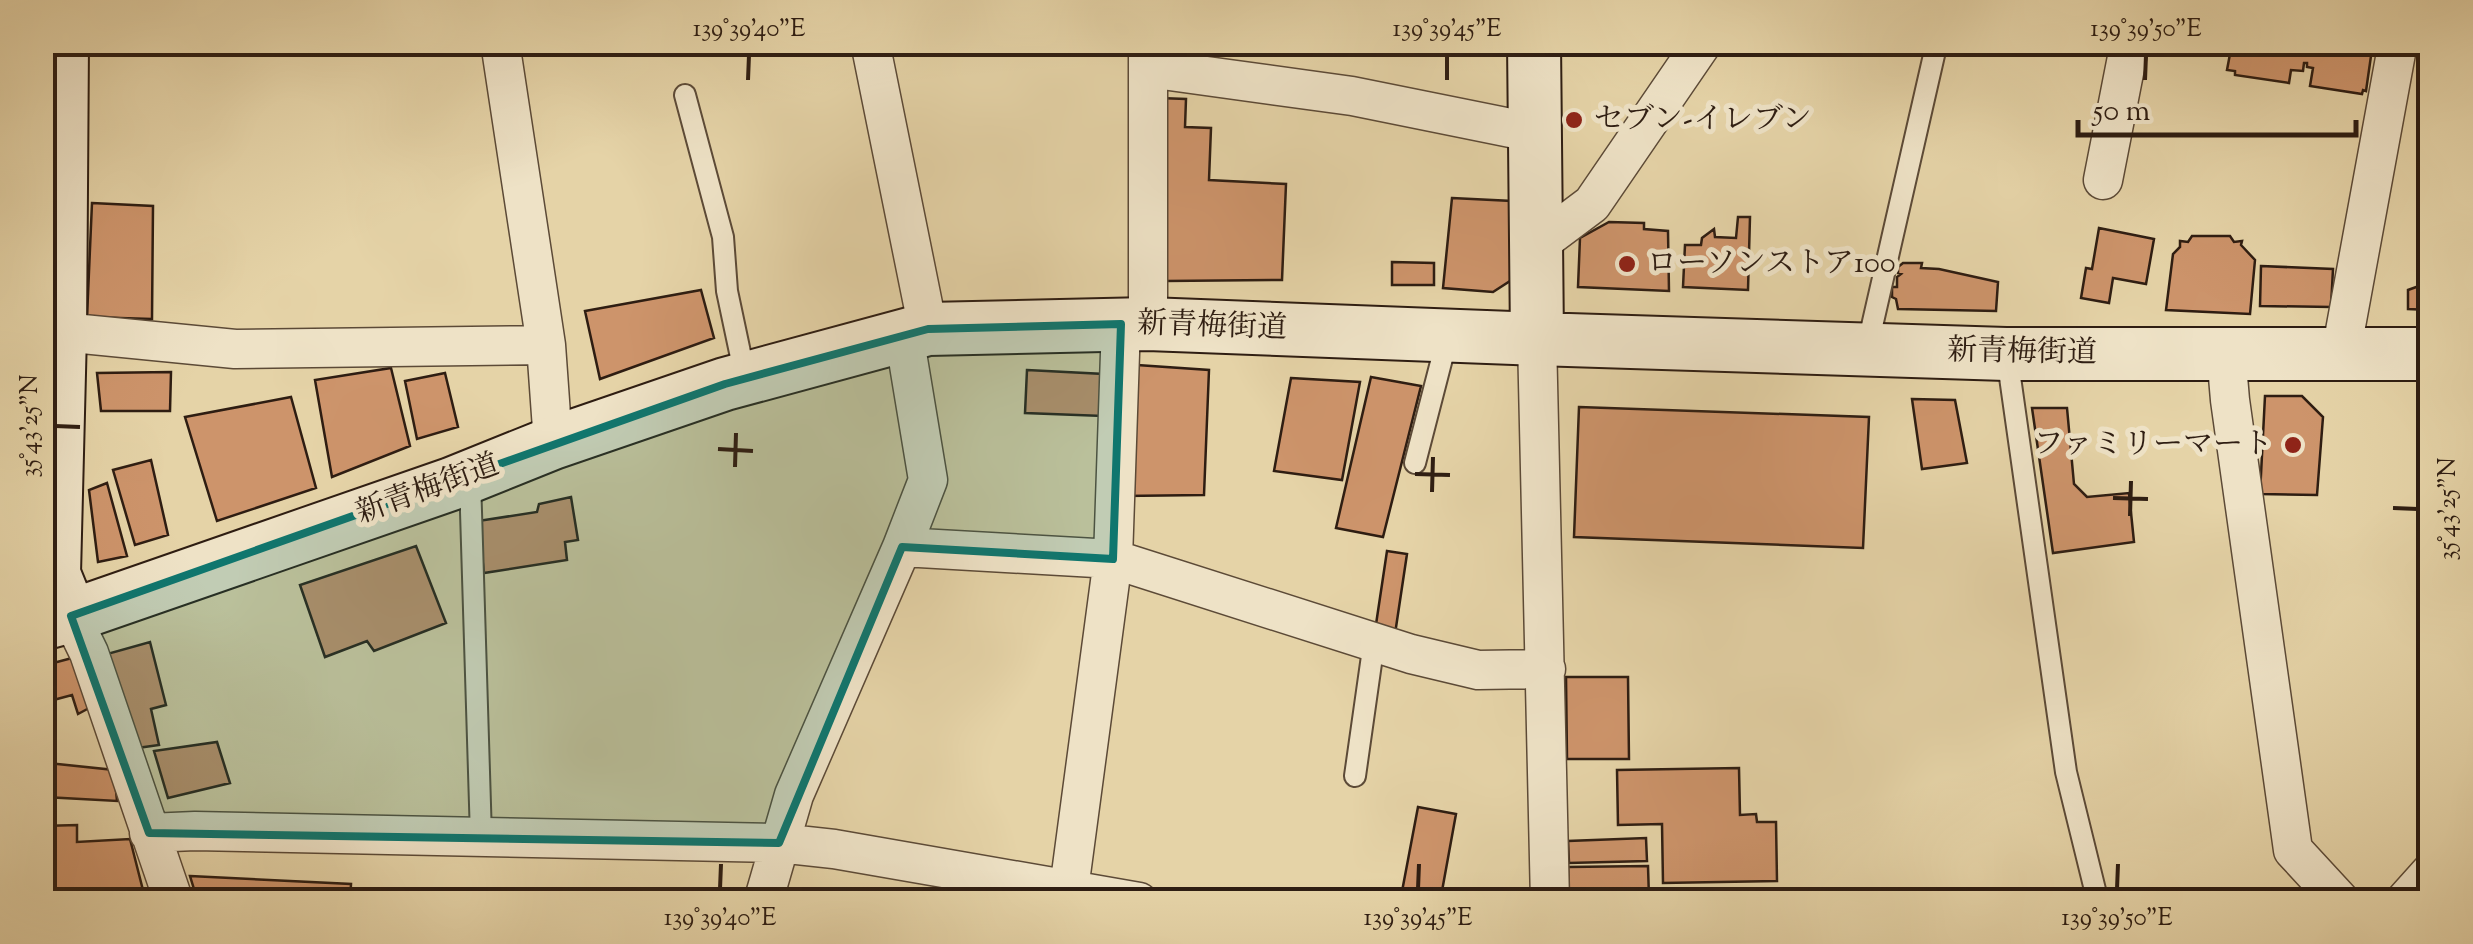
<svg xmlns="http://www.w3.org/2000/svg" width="2473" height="944" font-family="'Sorts Mill Goudy','Noto Serif JP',serif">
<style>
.building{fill:#cd946b;stroke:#2e1d12;stroke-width:2.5}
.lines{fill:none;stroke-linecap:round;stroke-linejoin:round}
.lane-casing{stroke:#5c4a37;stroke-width:24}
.street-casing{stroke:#5c4a37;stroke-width:41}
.secondary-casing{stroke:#2e1d12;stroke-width:56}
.lane{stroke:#eee2c6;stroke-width:20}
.street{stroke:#eee2c6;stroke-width:38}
.secondary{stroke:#eee2c6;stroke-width:52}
.marked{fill:#0f766e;fill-opacity:0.2;stroke:#0f766e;stroke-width:8;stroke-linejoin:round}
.ticks{fill:none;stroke:#2e1d12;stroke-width:4}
.poi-dot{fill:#8f2418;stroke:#eee2c6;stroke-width:4}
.labels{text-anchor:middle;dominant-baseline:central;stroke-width:10;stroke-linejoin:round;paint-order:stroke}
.poi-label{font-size:30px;fill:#2e1d12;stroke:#eee2c6;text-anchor:start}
.street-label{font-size:30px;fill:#2e1d12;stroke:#eee2c6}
.neatline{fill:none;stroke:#2e1d12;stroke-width:4}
.ticks-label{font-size:25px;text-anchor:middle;fill:#2e1d12}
</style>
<rect width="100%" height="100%" fill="#e5d3a7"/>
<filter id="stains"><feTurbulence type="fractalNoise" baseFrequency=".002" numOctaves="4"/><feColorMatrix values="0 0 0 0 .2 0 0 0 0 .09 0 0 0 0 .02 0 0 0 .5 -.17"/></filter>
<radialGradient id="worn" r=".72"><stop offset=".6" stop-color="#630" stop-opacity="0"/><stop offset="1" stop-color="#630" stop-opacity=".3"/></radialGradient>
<path class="building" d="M2235 42H2373L2366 91 2363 90 2362 94 2310 86 2313 68 2307 67V63H2304L2303 71 2291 70 2289 83 2235 75V71L2227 70 2230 54 2234 55Z
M1159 98 1186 99 1185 127 1211 128 1209 180 1286 184 1282 280 1166 281Z
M1452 198 1512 201 1513 279 1493 292 1443 288Z
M92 203 153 206 152 319 87 317Z
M1738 217H1750L1748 290 1683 287 1685 245H1701L1702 238 1714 229 1715 237 1736 238Z
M1609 222 1644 223V229L1668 231 1669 291 1578 287 1580 238Z
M2099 228 2154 239 2146 284 2113 278 2109 303 2081 298 2086 268 2092 269Z
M2192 236H2230L2234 242 2242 241 2241 245 2255 260 2250 314 2166 310 2173 254 2180 247V241L2188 242Z
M1392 262 1434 263V285H1392Z
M1903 263H1922L1921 268 1939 269 1998 282 1996 311 1898 309 1896 299 1892 297V287H1897V277L1901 274 1898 273V267Z
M2261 266 2333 269 2331 307 2260 306Z
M2430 282V310L2408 309V290Z
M701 290 714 338 600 379 585 311Z
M1137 365 1209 370 1204 495 1123 496Z
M391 368 410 446 332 477 315 380Z
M1027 370 1104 374 1103 416 1025 413Z
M171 372 170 411H101L97 373Z
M445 373 458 427 417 439 405 381Z
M1371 377 1421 386 1383 537 1336 528Z
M1291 378 1360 382 1342 480 1274 471Z
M2265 396H2302L2323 417 2317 495 2260 494Z
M291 397 316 488 217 521 185 417Z
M1912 399 1955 400 1967 463 1922 469Z
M1579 407 1869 417 1863 548 1574 537Z
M2032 408H2067L2074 484 2087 497 2129 493 2134 542 2053 553Z
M151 460 168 535 135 545 113 470Z
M107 483 127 556 98 562 89 490Z
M571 497 578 540 565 542 567 560 484 573 478 521 537 512 539 504Z
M416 546 446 623 374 651 367 641 325 657 300 585Z
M1387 551 1407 554 1395 634 1375 631Z
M150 642 166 705 151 709 159 745 137 748 107 654Z
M72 658 91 707 78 714 72 695 42 703V666Z
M1566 677H1628L1629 759H1567Z
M217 742 230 783 168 798 154 751Z
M48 763 114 770 117 801 45 797Z
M1739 768 1740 815 1756 814 1757 822H1776L1777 881 1663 883 1662 824 1618 825 1617 770Z
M1418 807 1456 814 1440 902H1400Z
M77 825V842L130 839 146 902H42V826Z
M1646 838 1647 861 1569 863 1568 841Z
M1648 866 1649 898 1569 899 1568 867Z
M190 876 351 884 350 902H198Z"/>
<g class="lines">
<defs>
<path id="lane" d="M685 95 723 237 727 291 745 376
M1867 348 1937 42
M2007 356 2066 772 2098 902
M1415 463 1447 339
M470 479 481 837
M1355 776 1374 642"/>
<path id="street" d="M500 42 546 345 553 443
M870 42 928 329
M1148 46V324
M1148 68 1352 96 1535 133
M2103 180 2130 42
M1536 246 1592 204 1703 42
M42 330 235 349 546 345
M1537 339 1550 902
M2226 353 2230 400 2293 850 2341 902
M2341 353 2398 42
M902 547 1113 559 1411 654 1478 670 1546 669
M71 616 89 653 174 902
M149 833 195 831 779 843 834 849 1139 902
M1069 889 1113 559 1121 324
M763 902 794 795 902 547 928 480 904 335
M2404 902 2430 873"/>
<path id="secondary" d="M62 42 60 333 54 574 71 616
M1534 42 1537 339
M42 624 71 616 451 484 553 443 725 384 928 329 1148 324 1537 339 2006 354H2430"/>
</defs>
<use href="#lane" class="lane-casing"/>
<use href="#street" class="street-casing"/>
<use href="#secondary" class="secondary-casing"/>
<use href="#lane" class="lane"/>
<use href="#street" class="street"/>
<use href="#secondary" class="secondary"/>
</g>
<path class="marked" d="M1121 324 1113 559 902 547 779 843 149 833 71 616 725 384 928 329Z"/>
<path class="ticks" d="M748 80 749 55M1447 80V55M2145 80 2146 55M55 426 80 427M718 449 753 451M735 467 736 433M1415 474 1450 475M1432 492 1433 457M2113 498 2148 499M2393 508 2418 509M2130 516 2131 481M720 889 721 864M1418 889 1419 864M2117 889 2118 864"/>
<g class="poi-dot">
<circle cx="1574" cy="120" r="10"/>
<circle cx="1627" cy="264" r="10"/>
<circle cx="2293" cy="445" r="10"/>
</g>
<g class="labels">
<g class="poi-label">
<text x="1594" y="120">セブン-イレブン</text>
<text x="1647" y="264">ローソンストア100</text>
<text x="2273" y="445" text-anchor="end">ファミリーマート</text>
</g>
<g class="street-label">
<text transform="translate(1212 327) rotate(2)">新青梅街道</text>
<text transform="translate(2022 353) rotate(1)">新青梅街道</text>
<text transform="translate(428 490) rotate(-20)">新青梅街道</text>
</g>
</g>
<rect width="2473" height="944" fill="none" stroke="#e5d3a7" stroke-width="110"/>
<path d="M2078 120v15h278v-15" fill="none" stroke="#2e1d12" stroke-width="5"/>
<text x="2093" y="120" font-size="30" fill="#2e1d12" stroke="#eee2c6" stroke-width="8" paint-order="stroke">50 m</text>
<rect x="55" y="55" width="2363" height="834" class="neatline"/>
<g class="ticks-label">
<text x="749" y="36">139°39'40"E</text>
<text x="1447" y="36">139°39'45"E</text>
<text x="2146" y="36">139°39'50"E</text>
<text transform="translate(28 426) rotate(-90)" y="9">35°43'25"N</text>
<text transform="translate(2446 509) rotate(-90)" y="9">35°43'25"N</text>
<text x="720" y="925">139°39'40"E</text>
<text x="1418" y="925">139°39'45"E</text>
<text x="2117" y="925">139°39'50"E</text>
</g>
<rect width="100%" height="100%" filter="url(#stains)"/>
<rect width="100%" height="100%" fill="url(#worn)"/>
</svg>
